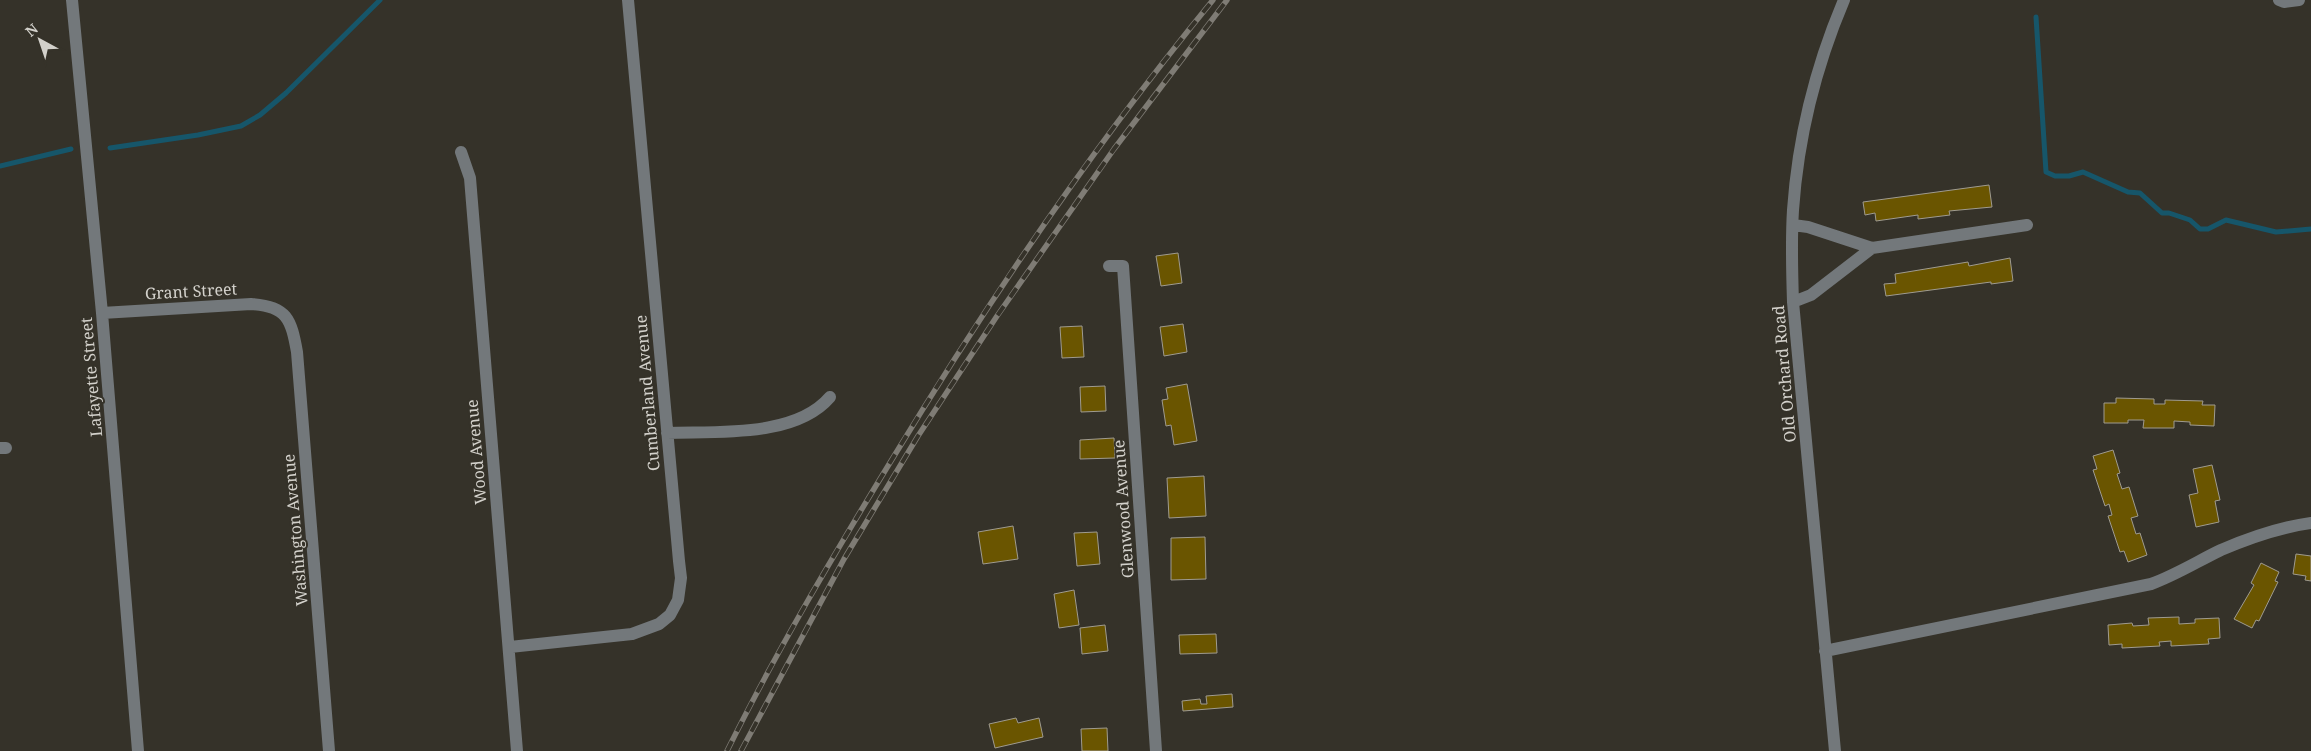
<svg xmlns="http://www.w3.org/2000/svg" width="2311" height="751" font-family="'Noto Serif',serif">
<style>
.lines{fill:none;stroke-linecap:round;stroke-linejoin:round}
.stream{stroke:#16566a;stroke-width:5}
.building{fill:#6a5500;stroke:#9f9b90}
.minor{stroke:#73787b;stroke-width:12}
.rail-casing{stroke:#7f7c75;stroke-width:5.5}
.rail{stroke:#353229;stroke-width:4;stroke-dasharray:11;stroke-linecap:butt}
.labels{text-anchor:middle;dominant-baseline:central;stroke-width:4;stroke-linejoin:round;paint-order:stroke}
.street-label{font-size:16px;fill:#d3d1cb;stroke:#353229}
</style>
<rect width="100%" height="100%" fill="#353229"/>
<g class="lines">
<path class="stream" d="M2036 17 2046 172 2055 176H2069L2083 172 2128 192 2140 193 2162 213H2169L2190 220 2200 229H2208L2226 220 2276 232 2311 229
M110 148 198 135 241 126 260 115 286 93 380 0
M0 166 71 149"/>
</g>
<path class="building" d="M1989 185 1992 207 1949 211 1950 215 1918 219V215L1876 221 1875 213 1865 215 1863 202Z
M1178 253 1182 283 1161 286 1156 256Z
M2010 258 2013 281 1991 284V282L1886 296 1884 284 1896 283 1895 274 1968 262 1969 266Z
M1183 324 1187 352 1164 356 1160 327Z
M1082 326 1084 357 1062 358 1060 327Z
M1187 384 1197 441 1174 445 1171 425 1166 426 1162 400 1168 399 1166 388Z
M1105 386 1106 411 1081 412 1080 387Z
M2116 398 2154 399V404H2165V400L2203 401 2202 405H2215L2214 426 2190 425V422L2174 421V428H2143L2144 420H2128V423H2104V403H2116Z
M1114 438 1115 458 1080 459V440Z
M2113 450 2120 473 2117 474 2122 489 2129 487 2138 516 2131 518 2136 534 2140 533 2147 555 2128 562 2124 551 2120 552 2108 516 2112 515 2109 504 2105 506 2093 470 2097 469 2093 456Z
M2212 465 2220 500 2215 501 2219 522 2196 527 2189 495 2198 493 2193 469Z
M1204 476 1206 516 1169 518 1167 478Z
M1013 526 1018 559 983 564 978 532Z
M1097 532 1100 564 1077 566 1074 533Z
M1205 537 1206 579 1171 580V538Z
M2296 554 2311 556V581L2305 580 2306 576 2293 574Z
M2261 563 2279 572 2275 581 2278 582 2259 621 2256 620 2252 628 2234 619 2254 585 2251 583Z
M1074 590 1079 625 1059 628 1054 594Z
M2179 617V624L2195 623V619L2219 618 2220 638 2208 639 2209 644 2171 646V641L2159 642 2160 646 2122 648V644L2109 645 2108 625 2132 623 2133 626 2149 625 2148 618Z
M1105 625 1108 651 1082 654 1080 628Z
M1216 634 1217 653 1180 654 1179 635Z
M1232 694 1233 707 1183 711 1182 701 1200 699 1201 704H1207L1206 696Z
M1016 718 1018 723 1039 718 1043 737 995 748 989 724Z
M1107 728 1108 751H1082L1081 729Z"/>
<g class="lines">
<path class="minor" d="M72 0 102 313 138 751
M2279 0 2284 2 2299 0
M461 152 470 178 517 751
M1793 225 1808 227 1872 248
M1109 266H1123L1156 751
M1793 302 1811 295 1872 248 2027 225
M102 313 251 304C287 306 291 319 297 352L329 751
M667 433C717 431 795 438 830 397
M0 448H6
M510 647 632 634 659 624 670 615 678 600 681 578 679 561 628 0
M1825 651 2151 584C2176 575 2198 561 2221 550 2249 538 2281 527 2311 523
M1835 751 1793 302C1792 272 1791 241 1793 210 1798 138 1816 66 1844 0"/>
<defs>
<path id="rail" d="M727 751C776 652 833 556 891 461 988 301 1094 145 1213 0
M741 751 844 559 918 436 997 316 1114 149 1227 0"/>
</defs>
<use href="#rail" class="rail-casing"/>
<use href="#rail" class="rail"/>
</g>
<g class="labels">
<g class="street-label">
<text transform="translate(191 291) rotate(-3)">Grant Street</text>
<text transform="translate(1784 374) rotate(-95)">Old Orchard Road</text>
<text transform="translate(91 377) rotate(-95)">Lafayette Street</text>
<text transform="translate(647 393) rotate(-95)">Cumberland Avenue</text>
<text transform="translate(476 452) rotate(-95)">Wood Avenue</text>
<text transform="translate(1123 509) rotate(-94)">Glenwood Avenue</text>
<text transform="translate(295 530) rotate(-95)">Washington Avenue</text>
</g>
</g>
<g transform="translate(40 40) rotate(320)" stroke="#353229" stroke-width="4" paint-order="stroke">
<path d="M0-4L9 19L0 12L-9 19Z" fill="#d3d1cb"/>
<text y="-8" font-size="14" font-weight="bold" text-anchor="middle" fill="#d3d1cb">N</text>
</g>
</svg>
